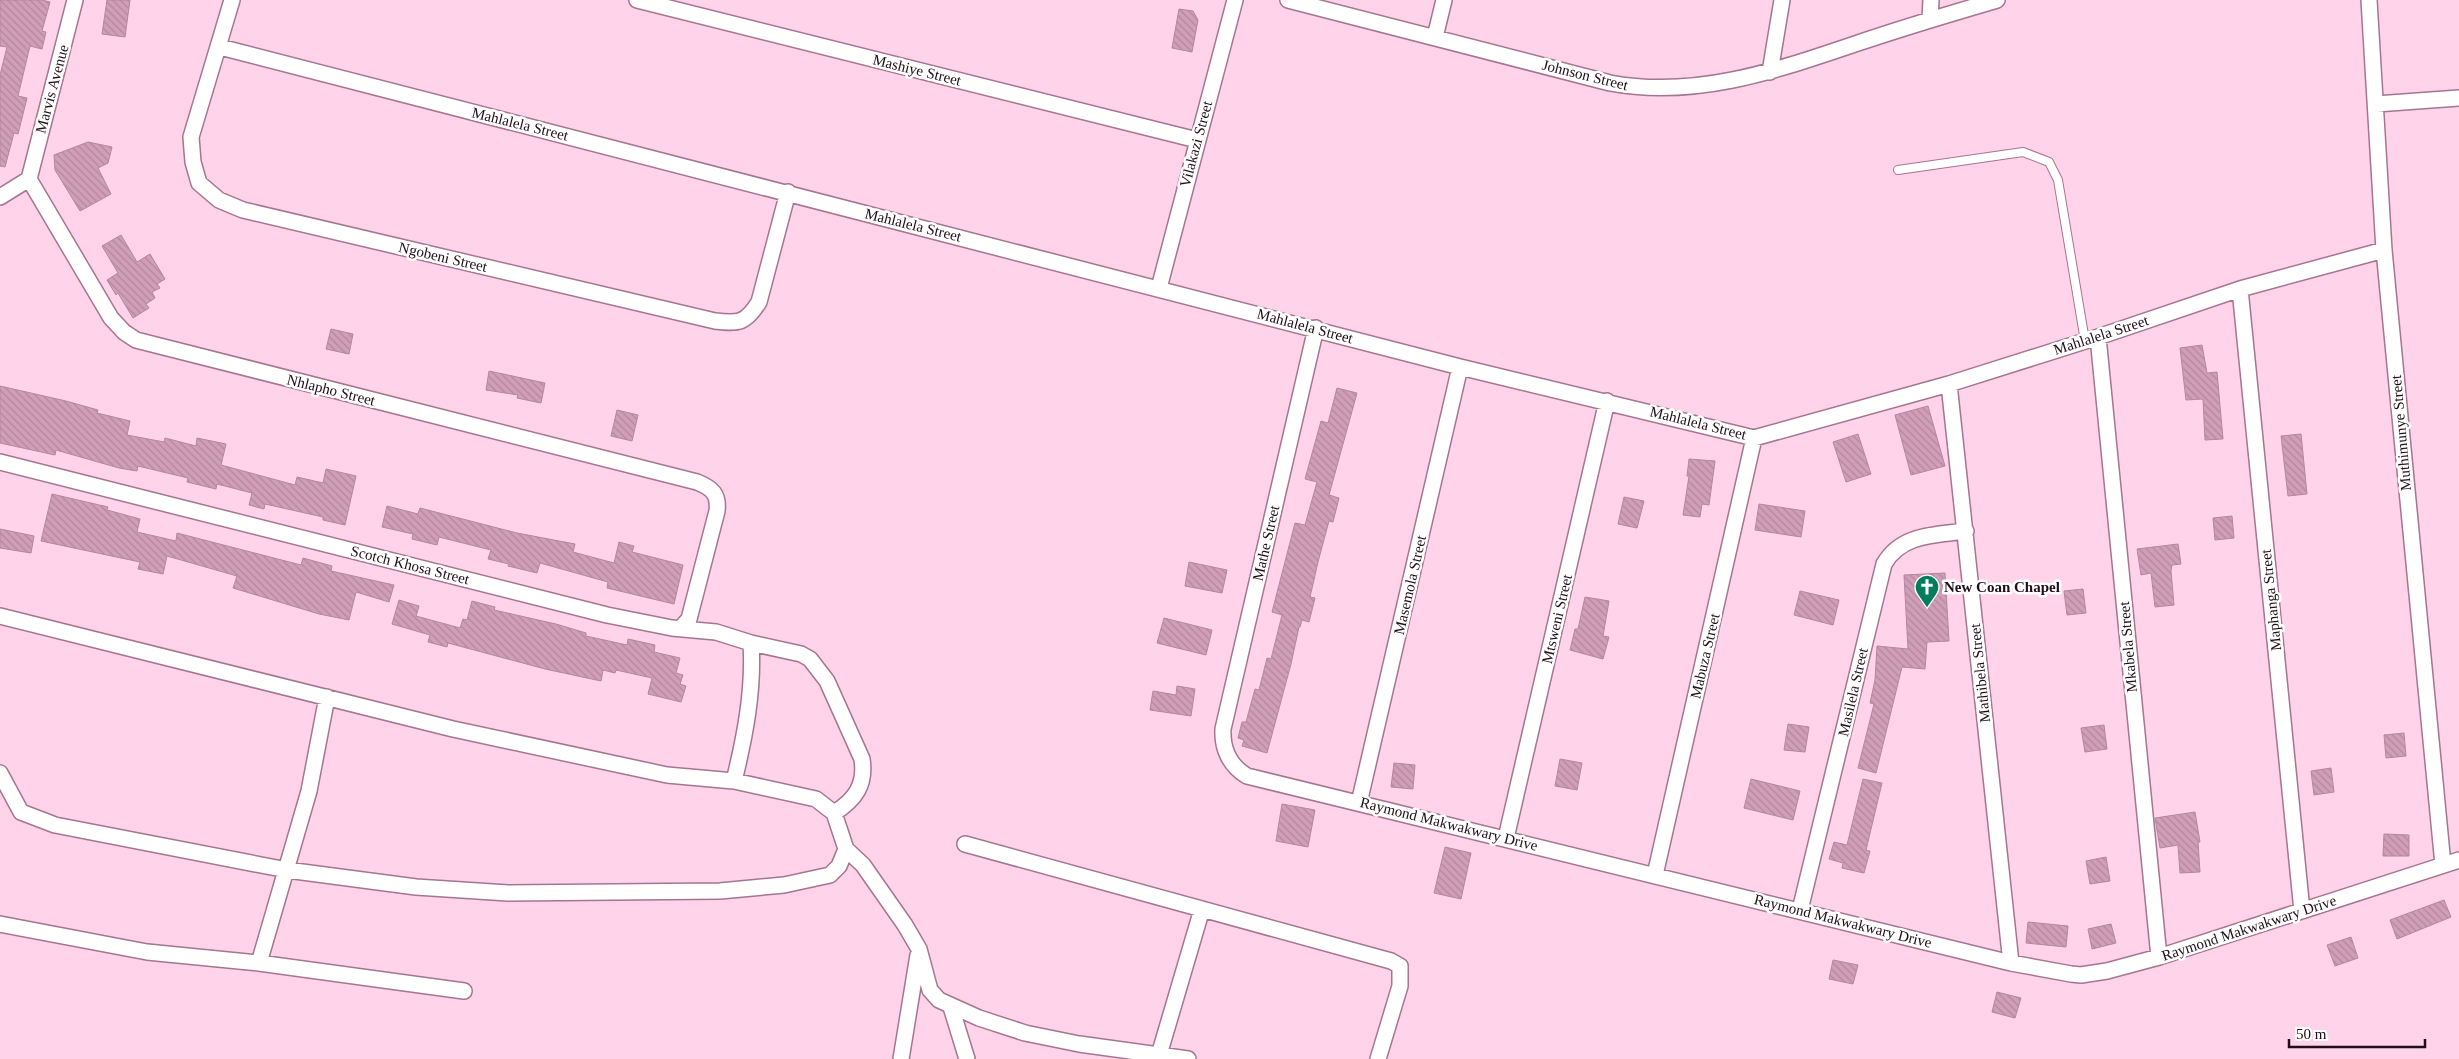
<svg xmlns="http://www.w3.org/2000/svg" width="2459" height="1059" font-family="'Times New Roman',serif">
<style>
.building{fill:url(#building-back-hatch);stroke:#b6859f}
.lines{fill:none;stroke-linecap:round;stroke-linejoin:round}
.service-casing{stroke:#a6758f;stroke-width:10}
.minor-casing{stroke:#a6758f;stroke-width:18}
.service{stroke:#fff;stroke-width:8}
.minor{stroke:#fff;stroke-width:15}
.labels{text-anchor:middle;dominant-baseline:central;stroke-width:5;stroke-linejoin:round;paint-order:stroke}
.street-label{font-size:15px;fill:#1f0d17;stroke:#fff}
.poi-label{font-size:15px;font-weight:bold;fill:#1f0d17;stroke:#fff;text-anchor:start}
</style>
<defs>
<pattern id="building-back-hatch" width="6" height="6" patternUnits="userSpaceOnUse" patternTransform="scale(1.25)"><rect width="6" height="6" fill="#d19eb8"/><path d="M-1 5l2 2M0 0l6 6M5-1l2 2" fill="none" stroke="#b3879d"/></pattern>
</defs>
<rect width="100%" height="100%" fill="#ffd3e9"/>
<path class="building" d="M0 0H42L50 2 42 31 46 32 42 49 30 46 18 96 27 98 18 134 14 133 5 167 0 166V75L7 47 0 46Z
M107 0H130L125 37 102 34Z
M1179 9 1193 11 1198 20 1192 52 1172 48Z
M88 142 112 147 108 163 98 168 111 194 80 211 55 170 54 155Z
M121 235 137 262 150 254 165 279 157 284 160 288 152 292 155 298 146 304 149 308 133 318 118 293 116 295 107 280 118 273 102 246Z
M331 329 353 334 349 354 326 349Z
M2202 345 2207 373 2217 372 2223 439 2205 440 2203 399 2186 400 2180 348Z
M489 371 545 383 541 403 517 398 518 395 486 390Z
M0 386 66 401 98 410 97 413 130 421 127 435 164 442 165 438 196 446 197 438 226 444 221 465 295 485 297 477 323 483 326 469 356 476 345 525 323 520V517L265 504 264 509 249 505 252 493 217 484 216 489 187 482 188 478 138 466 137 471 119 468 56 450 55 455 0 443Z
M1337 388 1357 393 1329 495 1339 498 1333 522 1329 521 1318 562 1310 597 1315 598 1309 622 1302 620 1300 627H1299L1291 664 1267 753 1242 746 1244 740 1238 738 1242 722H1246L1255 689 1259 690 1267 658 1271 659 1282 615 1272 612 1295 523 1305 525 1317 482 1305 479 1321 421 1328 423Z
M1928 406 1945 466 1911 475 1895 415Z
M617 410 638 415 632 441 611 436Z
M1858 434 1871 474 1846 482 1833 442Z
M2301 434 2307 494 2288 496 2281 436Z
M1689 459 1715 461 1709 505 1702 504 1700 517 1683 515 1689 476H1687Z
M52 494 108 507 107 510 140 519 137 532 176 541 177 533 301 565 303 558 332 566 331 571 394 585 389 602 356 592 349 620 319 614 233 588 237 576 167 556 163 574 138 569 140 562 41 541Z
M1624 497 1644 501 1637 528 1618 524Z
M1759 504 1805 511 1801 537 1755 530Z
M387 506 418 514 420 508 517 533 575 544 573 552 614 563 619 542 634 546 632 552 683 565 674 604 607 588 608 582 540 563 537 573 508 566 509 564 488 559 491 550 439 537 437 545 412 539 413 534 382 527Z
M2232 516 2234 538 2215 540 2213 518Z
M0 529 34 536 31 553 0 548Z
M2178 544 2181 564 2172 565 2171 571 2174 605 2155 607 2151 573 2141 575 2137 549Z
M1189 562 1227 570 1222 593 1185 586Z
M1945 573 1949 641 1927 642 1925 669 1902 667 1876 773 1858 768 1874 704 1870 703 1875 680 1877 646 1908 649 1904 575Z
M2083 589 2086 613 2067 615 2064 591Z
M1800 591 1839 600 1833 625 1794 615Z
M1585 597 1609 601 1603 636 1609 637 1603 659 1570 650 1575 629H1578Z
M399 600 419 606 416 616 460 628 463 619 467 620 472 601 495 607 494 610 556 624 586 633V636L627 645 628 639 655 645 654 652 680 658 676 673 683 675 680 684 686 686 681 702 648 694 652 678 616 670 615 673 603 670 601 681 545 669 448 643 447 647 428 642 430 635 392 624Z
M1164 618 1212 630 1206 655 1157 643Z
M1177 686 1195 689 1191 716 1150 710 1153 691 1176 695Z
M1788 724 1809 727 1805 752 1784 750Z
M2104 725 2107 749 2085 752 2081 728Z
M2404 733 2406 756 2386 758 2384 735Z
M1560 759 1582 763 1577 790 1555 786Z
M1394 763 1415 765 1413 789 1391 787Z
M2331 768 2334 792 2314 795 2311 771Z
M1751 779 1800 791 1793 820 1744 808Z
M1863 779 1882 783 1866 850 1870 851 1864 873 1842 868 1843 863 1829 859 1834 842 1847 845Z
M1282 804 1315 810 1308 847 1276 841Z
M2195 812 2200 842H2198L2200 872 2180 873 2178 845 2160 848 2155 818Z
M2384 834 2409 835V856H2383Z
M1445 847 1471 853 1461 899 1434 893Z
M2106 857 2110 881 2090 884 2086 861Z
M2444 900 2451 917 2397 939 2390 920Z
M2028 922 2068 926 2066 947 2026 943Z
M2111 924 2116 943 2092 949 2088 929Z
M2351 937 2358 958 2335 966 2327 945Z
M1833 960 1858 965 1853 984 1829 979Z
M1997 992 2021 998 2015 1018 1992 1012Z"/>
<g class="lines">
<defs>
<path id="service" d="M1898 170 2023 152 2049 162 2058 180 2085 341"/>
<path id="minor" d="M232 0 191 137 193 162 199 183 219 200 243 210 715 321C739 324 746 323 759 302L788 192
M637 0 1197 140
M1288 0 1610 83C1695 99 1775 71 1855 44 1902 28 1949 14 1997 0
M2369 0 2384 250 2443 865
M1930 19 1931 0
M1435 37 1444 0
M220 47 1460 367 1754 438 1949 384 2098 337 2240 289 2384 250
M1770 72 1782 0
M2376 104 2459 98
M29 179 111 318 124 332 136 340 697 482C712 488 719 494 717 511L689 619 681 628
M29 179 75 0
M0 197 29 179
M1159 288 1235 0
M2240 289 2302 911
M1316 328 1223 729C1222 749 1230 766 1247 776L2011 963 2071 974 2081 975 2107 971 2159 957 2459 860
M2098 337 2159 957
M1949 384 2011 963
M0 462 607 615 672 628 716 632 751 643 801 654 810 659 827 681 862 759C866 785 855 800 834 813
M0 616 453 729 667 775 734 781 816 799 834 813 846 849 863 865 905 925 919 949 930 990 939 1000 979 1018 1025 1033 1079 1044 1188 1059
M0 773 21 812 55 825 287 870 416 887 508 893 720 891 784 885 830 875 839 866 846 849
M734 781C745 736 754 690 751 643
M1359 803 1460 367
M1506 838 1607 401
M965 844 1391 961 1400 966V986L1378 1059
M1655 875 1754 438
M1800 910 1884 564C1901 534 1935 535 1966 531
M0 924 147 952 259 963 464 991
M259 963 309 791 327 697
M951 1007 967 1059
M1159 1055 1202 909
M901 1059 918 955"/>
</defs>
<use href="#service" class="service-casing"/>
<use href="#minor" class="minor-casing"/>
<use href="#service" class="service"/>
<use href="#minor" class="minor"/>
</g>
<defs>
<symbol id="church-pin" viewBox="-11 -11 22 30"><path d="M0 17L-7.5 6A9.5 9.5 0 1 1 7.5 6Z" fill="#017d5c" stroke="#fff"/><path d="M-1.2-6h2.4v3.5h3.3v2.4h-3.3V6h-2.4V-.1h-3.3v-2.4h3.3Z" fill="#fff"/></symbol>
</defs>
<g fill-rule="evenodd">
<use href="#church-pin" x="1913" y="573" width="28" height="38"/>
</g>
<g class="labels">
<g class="street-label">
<text transform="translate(917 70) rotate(14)">Mashiye Street</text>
<text transform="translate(1585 75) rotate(14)">Johnson Street</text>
<text transform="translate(52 89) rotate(-75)">Marvis Avenue</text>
<text transform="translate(520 124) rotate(14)">Mahlalela Street</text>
<text transform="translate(1196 144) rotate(-75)">Vilakazi Street</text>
<text transform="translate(913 225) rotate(14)">Mahlalela Street</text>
<text transform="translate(443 257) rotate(13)">Ngobeni Street</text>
<text transform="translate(1305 326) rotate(15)">Mahlalela Street</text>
<text transform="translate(2101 335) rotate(-18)">Mahlalela Street</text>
<text transform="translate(331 390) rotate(14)">Nhlapho Street</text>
<text transform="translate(1698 423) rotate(14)">Mahlalela Street</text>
<text transform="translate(2401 433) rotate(-95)">Muthimunye Street</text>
<text transform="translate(1266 543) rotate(-77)">Mathe Street</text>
<text transform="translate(410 565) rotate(14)">Scotch Khosa Street</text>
<text transform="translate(1410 585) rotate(-77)">Masemola Street</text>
<text transform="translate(2271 600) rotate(-96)">Maphanga Street</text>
<text transform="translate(1557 619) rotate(-77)">Mtsweni Street</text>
<text transform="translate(2128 647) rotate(-95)">Mkabela Street</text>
<text transform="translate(1705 656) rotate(-77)">Mabuza Street</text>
<text transform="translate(1980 673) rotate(-96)">Mathibela Street</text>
<text transform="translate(1853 692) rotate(-77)">Masilela Street</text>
<text transform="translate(1449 824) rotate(14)">Raymond Makwakwary Drive</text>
<text transform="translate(1843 921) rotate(14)">Raymond Makwakwary Drive</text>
<text transform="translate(2249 928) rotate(-18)">Raymond Makwakwary Drive</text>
</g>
<g class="poi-label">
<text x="1944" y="587">New Coan Chapel</text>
</g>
</g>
<path d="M2289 1039v8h136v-8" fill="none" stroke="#1f0d17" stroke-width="2.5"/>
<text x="2296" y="1039" font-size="15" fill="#1f0d17" stroke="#ffffff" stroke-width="4" paint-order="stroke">50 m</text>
</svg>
